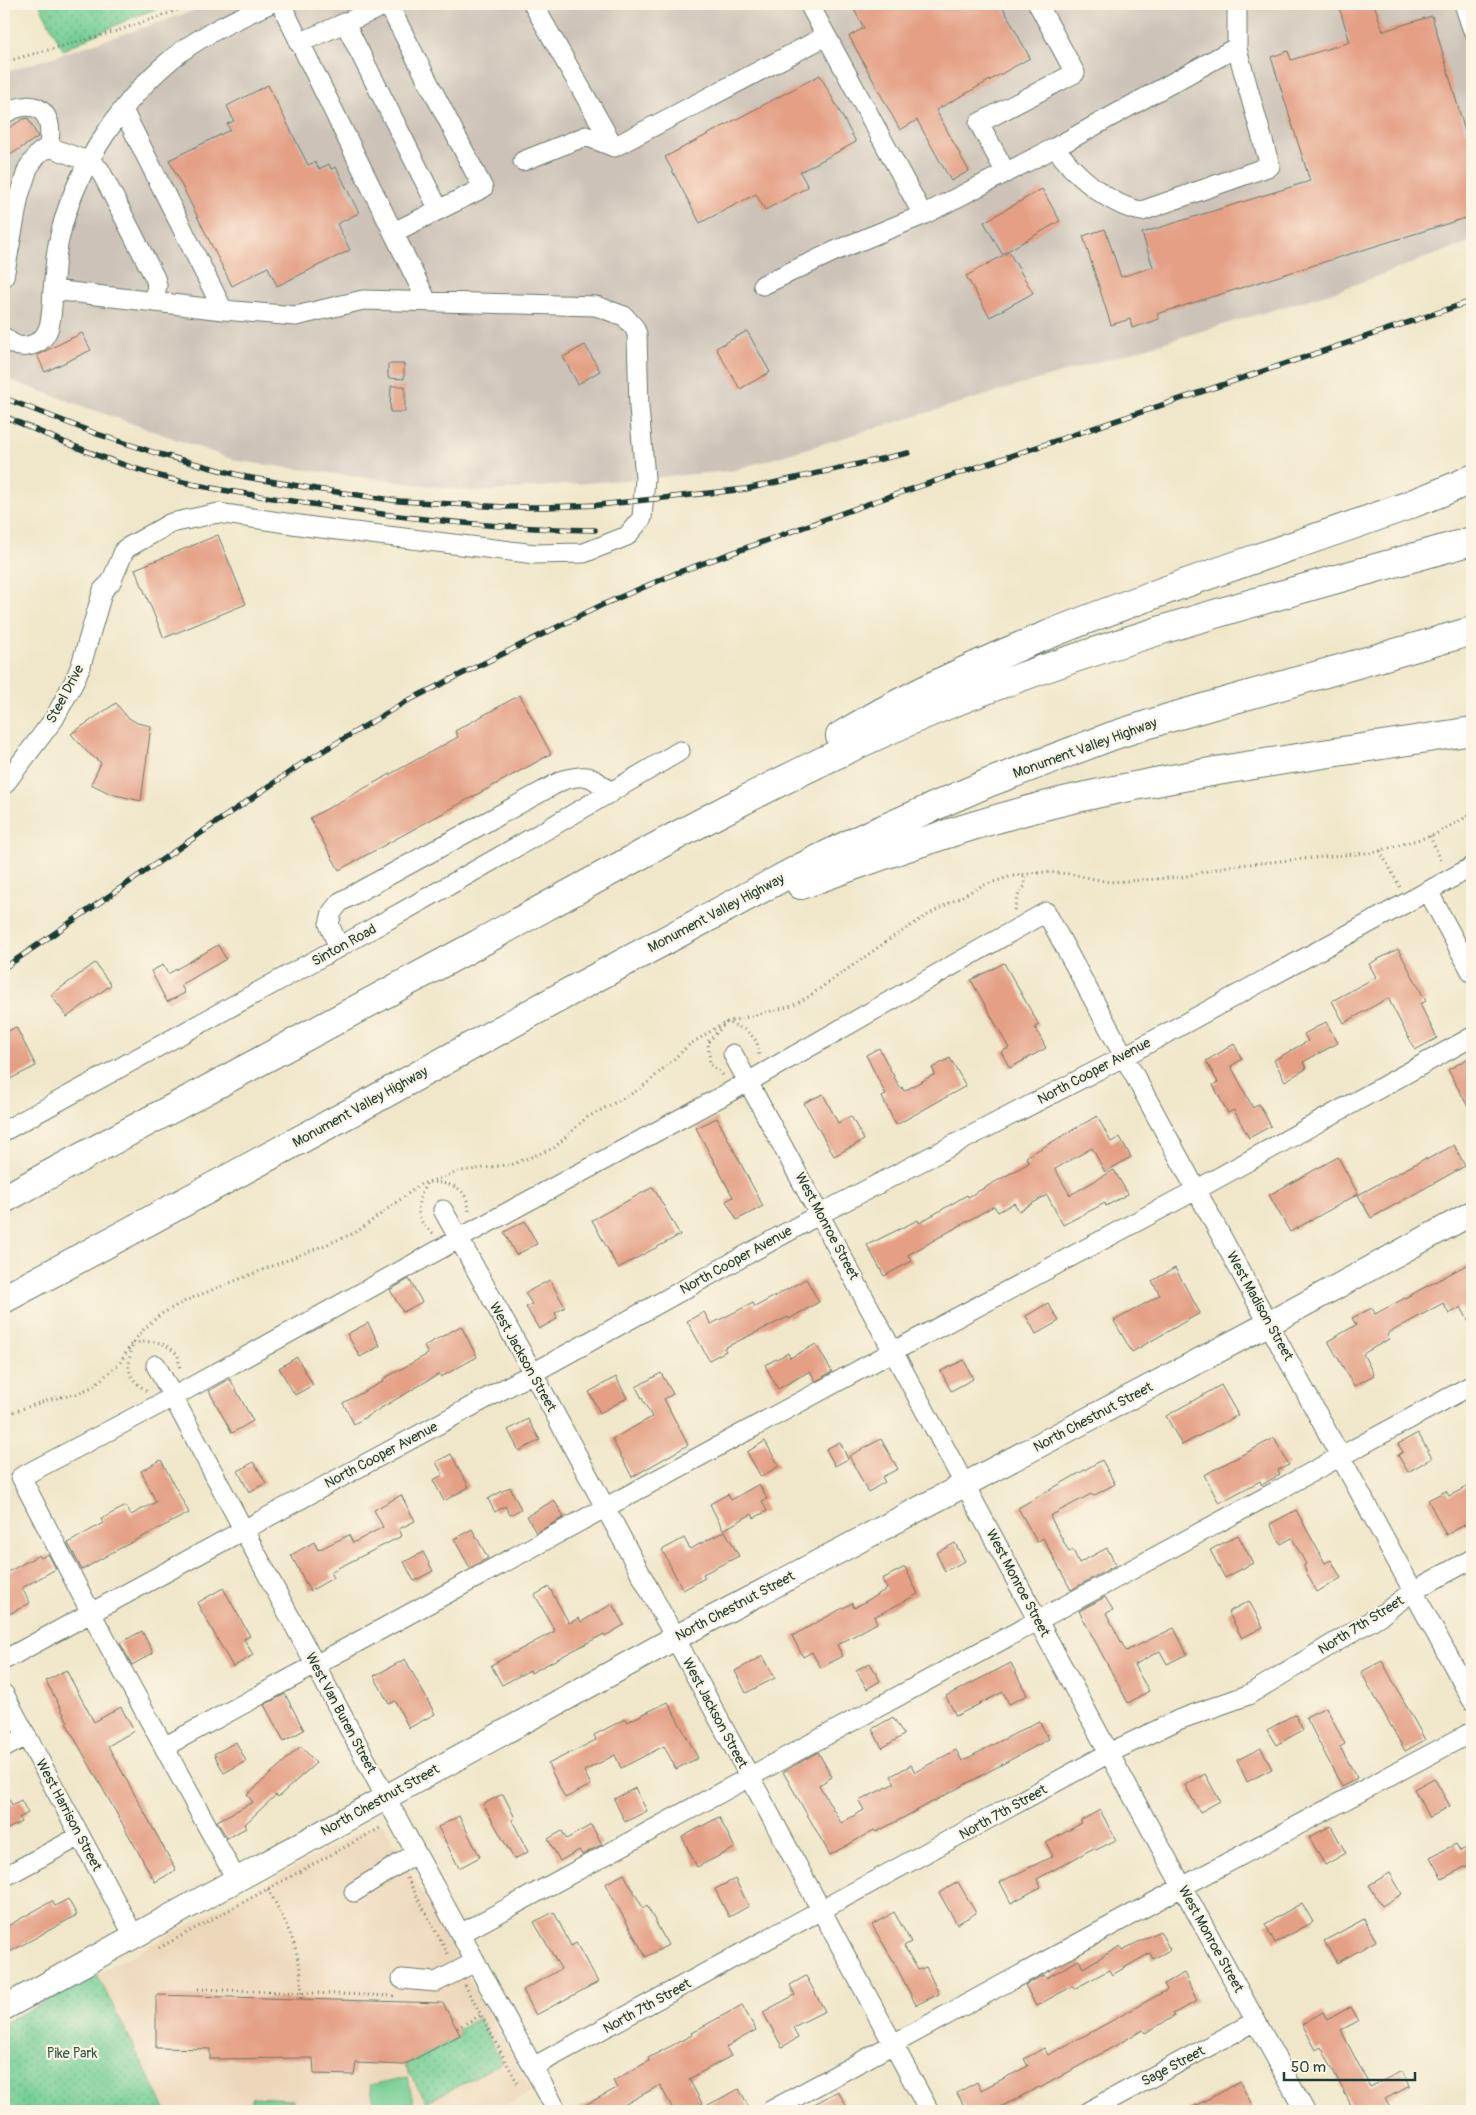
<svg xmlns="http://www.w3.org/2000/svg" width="1476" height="2115" font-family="Pangolin,sans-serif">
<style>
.built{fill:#edd7ba}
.industrial{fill:#ccc2b8}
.grass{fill:url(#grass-dots);stroke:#4a8664}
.garden{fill:#75cf95;stroke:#4a8664}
.building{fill:#e49f84}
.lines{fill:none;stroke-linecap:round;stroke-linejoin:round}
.minor-casing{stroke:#687868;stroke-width:21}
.major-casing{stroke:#687868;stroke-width:26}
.highway-casing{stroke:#687868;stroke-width:30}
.path{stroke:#687868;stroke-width:3;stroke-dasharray:1 4;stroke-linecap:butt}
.minor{stroke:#fff;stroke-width:19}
.major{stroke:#fff;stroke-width:24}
.highway{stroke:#fff;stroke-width:28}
.rail-casing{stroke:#1f3d34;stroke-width:5.5}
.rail{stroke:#fcf5e5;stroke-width:4;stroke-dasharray:11;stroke-linecap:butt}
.labels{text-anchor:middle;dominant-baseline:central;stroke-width:4.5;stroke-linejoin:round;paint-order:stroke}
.street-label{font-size:14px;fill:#1f3d34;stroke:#fcf5e5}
.park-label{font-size:14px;fill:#305a47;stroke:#fcf5e5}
</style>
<defs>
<pattern id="grass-dots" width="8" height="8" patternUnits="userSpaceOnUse" patternTransform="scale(1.25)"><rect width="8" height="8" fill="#75cf95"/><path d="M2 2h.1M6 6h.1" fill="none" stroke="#5fa97a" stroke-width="1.8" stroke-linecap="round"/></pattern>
</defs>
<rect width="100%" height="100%" fill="#fcf5e5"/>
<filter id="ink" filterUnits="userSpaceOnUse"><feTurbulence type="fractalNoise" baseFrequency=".02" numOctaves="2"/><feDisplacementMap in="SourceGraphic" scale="10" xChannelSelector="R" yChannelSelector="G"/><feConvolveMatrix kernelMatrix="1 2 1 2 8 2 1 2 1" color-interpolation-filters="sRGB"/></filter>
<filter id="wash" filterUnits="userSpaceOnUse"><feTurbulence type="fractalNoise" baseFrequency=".0096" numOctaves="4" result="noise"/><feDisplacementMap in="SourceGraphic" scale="20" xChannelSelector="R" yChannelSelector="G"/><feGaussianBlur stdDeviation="1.12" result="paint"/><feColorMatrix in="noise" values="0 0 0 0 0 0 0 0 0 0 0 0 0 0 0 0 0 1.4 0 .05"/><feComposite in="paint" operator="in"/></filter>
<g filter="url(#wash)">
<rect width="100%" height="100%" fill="#f0e7ca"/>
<path class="built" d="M377 1823 384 1825 388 1832 532 2092 495 2111H166L97 1974Z"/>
<path class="industrial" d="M215 4H1472V241L1340 290 731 471 479 492 237 461 4 378V73Z"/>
<path class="grass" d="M39 4H171L131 18 63 50Z
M97 1974 166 2111H4V2023Z
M479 2018 502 2063 427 2102 404 2065 461 2035 458 2030Z"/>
<path class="garden" d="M408 2077 413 2103 376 2110 370 2085Z
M252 2097 293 2099 292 2111H251Z"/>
<g id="blocks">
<path class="building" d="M851 4H1001L1030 58 936 110 969 171 951 181 917 120 900 130 849 36 864 28Z
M1338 4H1374L1383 31 1432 16 1465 131 1472 135V216L1157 314 1159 319 1132 328 1130 319 1111 325 1083 236 1105 229 1121 277 1153 267 1142 233 1310 181 1271 57 1288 51 1291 60 1350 42Z
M820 75 856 142 800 172 808 187 765 210 756 194 700 223 665 157Z
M268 85 308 165 315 162 319 169 329 164 331 169 336 167 359 213 337 224 350 250 277 286 268 267 232 286 169 160 230 130 227 124 234 121 227 106Z
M28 118 38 137 4 159V131L23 119Z
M1042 189 1060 221 1002 254 984 222Z
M1009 252 1033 293 990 317 966 276Z
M747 331 770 372 740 389 716 348Z
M82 333 91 350 45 372 37 355Z
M585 345 600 371 578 384 563 357Z
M388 364H404V379L388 378Z
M391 386H405V412H390Z
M218 535 246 604 164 638 135 569Z
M520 695 551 754 339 870 310 818 458 737 455 731Z
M116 703 126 716 137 723 151 726 141 801 111 794 91 784 101 763 87 752 71 734Z
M218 945 226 959 181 985 185 993 167 1002 151 971 163 965 168 974Z
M1398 949 1426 1001 1420 1004 1437 1038 1415 1050 1388 998 1344 1023 1332 1001 1376 977 1369 964Z
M95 963 111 985 67 1017 51 995Z
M1004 963 1039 1025 1035 1027 1046 1048 1010 1068 1001 1052 1009 1048 971 980Z
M1326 1022 1338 1043 1303 1062 1306 1069 1285 1081 1274 1060 1308 1041 1304 1034Z
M16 1027 36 1066 4 1082V1033Z
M1234 1044 1242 1059 1231 1066 1253 1108 1259 1104 1271 1126 1249 1138 1234 1110 1228 1113 1213 1085 1218 1082 1206 1061Z
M879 1048 900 1088 902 1087 904 1091 935 1074 932 1068 950 1058 966 1086 896 1125 882 1097 886 1095 866 1055Z
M1472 1056V1114L1448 1070Z
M823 1094 838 1123 851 1116 864 1140 834 1156 804 1103Z
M1097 1116 1111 1142 1120 1137 1131 1157 1105 1172 1092 1148 1055 1169 1070 1195 1114 1170 1128 1194 1106 1206 1105 1203 1063 1225 1047 1195 1019 1211 1014 1203 998 1212 994 1206 908 1255 912 1261 884 1276 867 1245 918 1220 919 1223 967 1195 968 1197 1029 1163 1026 1157Z
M717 1118 763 1206 737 1220 726 1201 733 1197 696 1128Z
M1454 1145 1465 1166 1371 1218 1358 1195 1426 1158V1160Z
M1338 1157 1358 1194 1290 1232 1269 1195Z
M653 1187 680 1235 618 1268 592 1220Z
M525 1221 537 1244 516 1255 504 1232Z
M1472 1262V1328L1461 1307 1449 1314 1443 1303 1387 1334 1389 1339 1363 1354 1374 1375 1354 1386 1328 1341 1356 1325 1352 1318 1372 1308 1375 1314Z
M1175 1268 1200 1313 1132 1352 1114 1321 1160 1295 1152 1281Z
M409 1279 422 1302 403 1312 390 1290Z
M806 1279 819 1302 789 1319 788 1317 724 1348 726 1351 709 1360 687 1321 704 1312 711 1324 753 1303 755 1307Z
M550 1280 565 1307 555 1313 557 1319 539 1329 526 1307 532 1304 525 1293Z
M1048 1303 1059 1321 1036 1334 1026 1316Z
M368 1323 380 1346 360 1357 347 1334Z
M461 1326 477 1357 441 1377 439 1374 354 1424 343 1403 384 1381 383 1379 428 1354 424 1346Z
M816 1344 832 1372 816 1381 810 1371 778 1389 765 1365 788 1353 790 1358Z
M297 1357 313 1385 295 1395 279 1368Z
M964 1360 973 1379 951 1391 941 1371Z
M661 1373 673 1394 664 1399 688 1445 632 1477 612 1439 652 1417 636 1387Z
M616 1377 627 1398 600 1413 589 1392Z
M230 1379 253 1421 232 1433 209 1391Z
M1221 1385 1238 1415 1182 1445 1166 1416Z
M528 1419 540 1440 519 1451 508 1430Z
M1418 1433 1432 1458 1408 1472 1398 1455 1403 1452 1398 1444Z
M1274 1438 1289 1465 1278 1470 1280 1474 1262 1485 1260 1481 1219 1503 1204 1475Z
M881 1439 898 1469 882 1477 885 1482 868 1492 849 1456Z
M765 1441 779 1466 761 1477 747 1452Z
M840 1442 848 1459 835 1466 826 1449Z
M451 1454 469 1487 444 1501 433 1480 443 1475 436 1462Z
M161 1460 189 1513 111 1553 82 1570 68 1543 103 1523 101 1519 126 1506 131 1515 156 1502 141 1471Z
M1102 1460 1115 1484 1093 1496 1091 1494 1050 1516 1069 1552 1073 1550 1079 1563 1107 1548 1116 1565 1071 1590 1043 1538 1037 1542 1018 1508Z
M254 1462 266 1483 249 1492 238 1471Z
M759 1484 767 1499 762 1501 767 1511 754 1518 752 1514 723 1530 710 1504 728 1494 731 1500Z
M1472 1484V1521L1446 1535 1428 1500 1446 1491 1449 1496Z
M510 1487 521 1509 510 1515 505 1506 495 1512 488 1499Z
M401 1495 415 1521 399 1529 402 1536 330 1572 333 1578 310 1591 291 1555 314 1542 318 1550 349 1535 353 1543 383 1527 374 1510Z
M554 1500 564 1517 536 1533 527 1516Z
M1296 1510 1325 1563 1331 1560 1341 1578 1317 1592 1306 1572 1304 1565 1306 1564 1292 1538 1281 1544 1270 1524Z
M472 1529 488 1558 470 1568 454 1539Z
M725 1531 739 1556 703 1574 705 1578 683 1590 662 1550 684 1538 690 1549Z
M1238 1535 1253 1563 1225 1578 1210 1550Z
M955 1543 965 1561 945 1571 936 1553Z
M423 1552 433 1571 414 1581 404 1562Z
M48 1554 56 1569 22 1588 30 1603 9 1614 4 1604V1574L39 1555 41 1558Z
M905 1567 918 1594 874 1617 877 1623 837 1645 843 1656 821 1668 812 1652 803 1657 792 1636 852 1603 854 1608 887 1589 882 1579Z
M549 1587 569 1623 579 1618 581 1622 612 1604 624 1625 605 1636 604 1634 531 1673 530 1670 502 1685 491 1665 555 1631 535 1595Z
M223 1588 250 1636 244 1639 253 1655 233 1667 197 1603Z
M1105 1597 1113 1610 1106 1613 1126 1651 1174 1628 1187 1654 1167 1664 1160 1651 1134 1665 1149 1691 1128 1703 1079 1611Z
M1249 1601 1263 1627 1242 1638 1228 1612Z
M142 1631 153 1653 132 1665 120 1643Z
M763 1656 775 1678 746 1693 735 1671Z
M405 1659 435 1714 409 1728 395 1701 389 1704 374 1676Z
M1382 1661 1425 1740 1405 1751 1361 1672Z
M870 1663 880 1681 867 1689 856 1670Z
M1011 1663 1027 1695 1009 1704 1003 1692 956 1716 946 1696Z
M66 1670 94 1722 121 1707 134 1731 108 1746 176 1870 155 1882 66 1723 68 1722 46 1681Z
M285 1694 304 1730 284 1741 264 1705Z
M668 1702 698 1758 676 1769 664 1746 621 1768 615 1755 584 1771 591 1785 565 1798 548 1764 596 1740 594 1735 625 1719 627 1722Z
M1326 1707 1345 1744 1340 1747 1357 1778 1342 1787 1306 1717Z
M1295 1714 1303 1730 1276 1745 1267 1730Z
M893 1717 904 1735 882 1748 872 1729Z
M1039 1721 1049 1739 901 1819 876 1832 874 1830 830 1855 783 1772 818 1752 832 1777 819 1785 841 1823 864 1810 859 1801 895 1783 891 1776 911 1765 915 1772 956 1750 962 1761Z
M236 1742 246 1761 224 1773 214 1754Z
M301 1746 316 1763 278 1797 276 1795 244 1825 246 1828 227 1838 217 1821 253 1802 247 1795Z
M1261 1748 1272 1769 1247 1782 1237 1760Z
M1205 1774 1220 1801 1200 1812 1185 1785Z
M1434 1778 1450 1806 1429 1818 1414 1789Z
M635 1788 647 1811 625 1822 614 1799Z
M4 1789 12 1805 21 1800 28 1813 19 1818 21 1822 4 1831Z
M503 1794 515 1818 512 1820 528 1852 514 1859 483 1804Z
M1100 1810 1116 1840 1096 1850 1094 1848 1037 1879 1041 1887 1011 1903 1000 1882 1053 1856 1046 1843 1082 1823 1080 1821Z
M459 1816 480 1857 459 1868 438 1827Z
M719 1817 735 1848 697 1867 682 1837Z
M591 1825 602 1844 582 1855 579 1850 560 1861 548 1839 562 1831 566 1839Z
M1331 1826 1346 1853 1325 1865 1309 1837Z
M1456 1844 1460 1851 1472 1845V1863L1442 1879 1430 1857Z
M1390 1873 1402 1894 1382 1906 1369 1885Z
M624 1874 643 1908 647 1906 668 1945 646 1957 605 1884Z
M735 1879 749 1906 729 1917 715 1889Z
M958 1882 976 1913 957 1924 939 1893Z
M68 1899 77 1915 4 1955V1928L52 1901 55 1906Z
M1302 1903 1313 1922 1275 1943 1265 1924Z
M554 1912 571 1946 576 1943 598 1982 536 2015 523 1990 561 1969 534 1922Z
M894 1912 911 1942 904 1946 918 1970 926 1967 939 1994 916 2005 894 1962 872 1925Z
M1364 1919 1376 1941 1337 1963 1324 1941Z
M1160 1931 1170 1950 1153 1959 1150 1953 1112 1975 1109 1970 1074 1989 1073 1986 1036 2006 1025 1985 1044 1975 1046 1978 1079 1960 1083 1968 1120 1946 1122 1950Z
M1184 1973 1197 2001 1173 2014 1175 2016 1145 2033 1143 2030 1040 2088 1039 2087 993 2111H967L957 2093 977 2082 981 2090 1028 2066 1024 2059 1044 2048 1048 2055 1097 2029 1167 1990 1164 1984Z
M806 1976 825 2011 793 2027 798 2038 782 2047 763 2012 795 1995 790 1985Z
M156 1995 443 2003 460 2035 404 2065 356 2063 354 2075 314 2074 313 2058 210 2059V2049L156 2048Z
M742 2005 756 2030 726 2047 731 2056 689 2079 704 2107 739 2089 751 2111H674L660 2085 622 2106 624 2111H574L617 2088 613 2081 649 2061 648 2058 692 2035 691 2033Z
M1350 2007 1358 2021 1341 2030 1370 2087 1402 2071 1410 2086 1385 2099 1392 2111H1354L1321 2047 1316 2050 1302 2024 1323 2012 1327 2020Z
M1240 2082 1255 2111H1185L1218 2094Z
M838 2091 849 2111H802Z"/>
</g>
</g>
<g filter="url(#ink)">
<use href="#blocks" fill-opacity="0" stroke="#687868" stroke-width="1"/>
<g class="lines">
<defs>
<path id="minor" d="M281 4 427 301
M533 4 614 147
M809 4 923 215
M1464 4 1472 28
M345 23 439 210
M299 43 388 4 483 188 394 232
M123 110 223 310
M4 114C37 95 56 113 48 148
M1056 147 1237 47
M523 161 586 136 614 147 826 36
M1006 173 979 123 1075 73 1038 4
M4 277 19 196 28 168 38 154 43 150 52 148 90 162 100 170 155 278 157 285 154 302
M763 285 835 251 923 215 1056 147C1071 173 1112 207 1142 211L1270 166 1237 49V4
M4 337C11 344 18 348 28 346 55 341 51 310 53 290
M4 785 54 719 74 682 81 665 103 590 111 582 125 549 171 523 218 513 313 527 535 554 584 553 627 536 642 518 645 478 639 407 637 334 634 327 624 316 596 306 363 300 296 316 223 310 53 290C55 273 55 256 59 240 73 171 125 93 182 51 208 32 239 18 269 4
M1428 891 1472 973
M339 948 329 924 332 912 340 902 563 780C590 773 591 776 611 793
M733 1054 1109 1753 1305 2111
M4 1131C231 1007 458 884 680 751
M443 1210 533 1373 929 2111
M156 1365 385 1796 557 2111
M4 1660 533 1373 820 1214 1123 1057 1472 867
M4 1694 134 1936
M164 1747 894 1351 1196 1190 1472 1037
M4 1748 26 1736
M4 1877 80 1836
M236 1879 91 1613 21 1477 173 1397 473 1231 748 1082 1046 912 1472 1700
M354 1892 416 1853
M460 1934 1472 1385
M402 1979 436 1982 475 1962
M533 2067 1109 1753 1178 1720 1248 1695 1384 1613 1413 1591 1472 1559
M770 2111 1182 1887 1472 1732
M1089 2111 1256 2021"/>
<path id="major" d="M4 2008 675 1638 1270 1323 1472 1213"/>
<path id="highway" d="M840 736C982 651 1140 599 1295 545 1354 524 1415 505 1472 479
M801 885C898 849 998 814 1100 793 1223 767 1348 751 1472 731
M4 1199C161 1114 319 1031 476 945 628 862 778 776 938 709 1111 638 1293 592 1472 541
M4 1299 359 1108 571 991 802 867 855 841 988 783 1112 736 1165 719 1472 631"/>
</defs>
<use href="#minor" class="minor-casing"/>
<use href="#major" class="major-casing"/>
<use href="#highway" class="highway-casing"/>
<path class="path" d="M4 62 117 31 195 4
M1430 836 1442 863
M1380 851 1400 887
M1014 910 1019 893 1025 886 1024 875
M723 1075 710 1064 708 1042 727 1022C744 1029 760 1035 759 1056
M433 1233C412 1219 417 1201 427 1182 452 1183 469 1186 469 1215
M146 1391C125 1374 127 1369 133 1343 154 1341 161 1339 178 1355L180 1371
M4 1415 51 1399 76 1394 92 1387 120 1363 130 1346 144 1329 161 1314 187 1300 345 1237 358 1231 421 1184 462 1171 513 1164 554 1148 586 1118 635 1092 651 1080 689 1045 711 1031 727 1022 792 1006 808 997 893 937 931 913 981 886 1012 876 1045 872 1071 874 1109 882 1127 881 1182 877 1229 866 1375 852 1434 835 1472 814
M407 1878 449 1956
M268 1889C288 1926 304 1956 301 1999
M159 1948 380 1828 381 1830
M465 1985 519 2086
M198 1989 394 1996
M457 2028 481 2015"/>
<use href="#minor" class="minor"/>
<use href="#major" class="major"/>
<use href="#highway" class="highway"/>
<defs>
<path id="rail" d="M4 398 97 434 159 454 246 477 316 489 399 501 505 507H545L599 505 746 489 908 453
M4 416C53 438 104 460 156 475 204 489 255 495 305 503 401 518 497 529 595 530
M4 968 303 763 405 702 602 605 679 572 876 501 1472 301"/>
</defs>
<use href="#rail" class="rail-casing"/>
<use href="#rail" class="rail"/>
</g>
</g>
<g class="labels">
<g class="street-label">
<text transform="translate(65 694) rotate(-62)">Steel Drive</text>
<text transform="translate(1085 748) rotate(-20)">Monument Valley Highway</text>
<text transform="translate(716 913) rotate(-28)">Monument Valley Highway</text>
<text transform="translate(344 945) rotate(-29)">Sinton Road</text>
<text transform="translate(1094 1071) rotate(-28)">North Cooper Avenue</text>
<text transform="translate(360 1107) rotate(-29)">Monument Valley Highway</text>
<text transform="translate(827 1226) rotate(62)">West Monroe Street</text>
<text transform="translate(736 1260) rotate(-29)">North Cooper Avenue</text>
<text transform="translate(1260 1306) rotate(61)">West Madison Street</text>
<text transform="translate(523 1357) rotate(61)">West Jackson Street</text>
<text transform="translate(1093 1417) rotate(-28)">North Chestnut Street</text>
<text transform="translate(381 1455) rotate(-28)">North Cooper Avenue</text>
<text transform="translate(1018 1583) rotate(62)">West Monroe Street</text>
<text transform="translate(735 1606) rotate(-28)">North Chestnut Street</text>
<text transform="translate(1361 1625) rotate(-32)">North 7th Street</text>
<text transform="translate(341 1713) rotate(62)">West Van Buren Street</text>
<text transform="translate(715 1713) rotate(62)">West Jackson Street</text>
<text transform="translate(380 1800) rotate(-29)">North Chestnut Street</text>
<text transform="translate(1003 1812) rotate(-29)">North 7th Street</text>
<text transform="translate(69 1815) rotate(62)">West Harrison Street</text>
<text transform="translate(1211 1939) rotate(61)">West Monroe Street</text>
<text transform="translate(647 2006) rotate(-29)">North 7th Street</text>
<text transform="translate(1173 2066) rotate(-28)">Sage Street</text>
</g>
<g class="park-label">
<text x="72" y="2053">Pike Park</text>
</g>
</g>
<rect width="1476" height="2115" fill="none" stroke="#fcf5e5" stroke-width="20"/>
<path d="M1284 2072v8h131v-8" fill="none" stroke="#1f3d34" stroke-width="2.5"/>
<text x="1291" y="2072" font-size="15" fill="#1f3d34" stroke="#fcf5e5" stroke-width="4" paint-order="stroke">50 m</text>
</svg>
